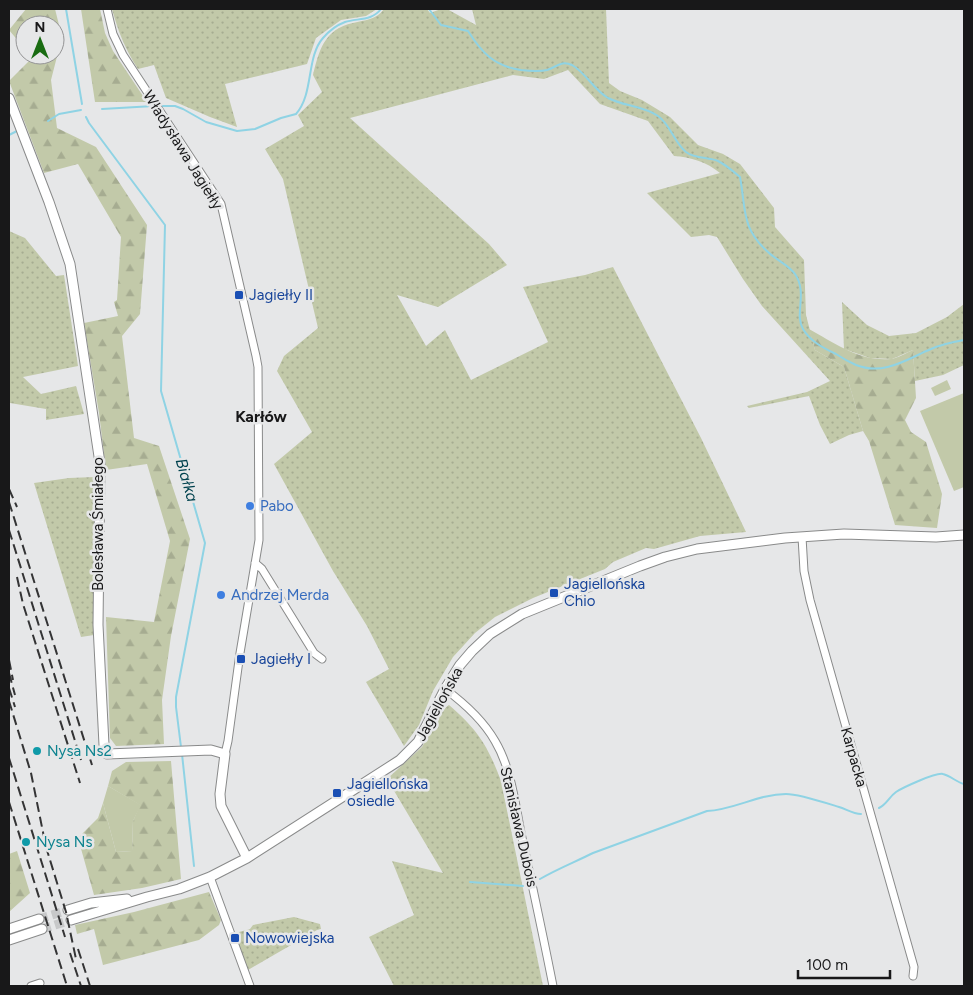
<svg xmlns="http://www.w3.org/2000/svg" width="973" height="995" font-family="Figtree,sans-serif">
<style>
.green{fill:url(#green-dots)}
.forest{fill:url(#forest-firs)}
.pitch{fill:#c2c9a9}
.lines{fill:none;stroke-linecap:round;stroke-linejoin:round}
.stream{stroke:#8fd3e4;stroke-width:2}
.tertiary-tunnel{stroke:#c7c8c9;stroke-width:9;stroke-dasharray:9 4.5;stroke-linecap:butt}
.minor-casing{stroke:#898a8a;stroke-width:9}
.tertiary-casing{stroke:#898a8a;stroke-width:11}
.minor{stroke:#fff;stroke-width:7}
.tertiary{stroke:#fff;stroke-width:9}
.rail{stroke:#343435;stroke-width:2;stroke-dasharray:10 5;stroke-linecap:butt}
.transit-dot{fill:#1a4fb4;stroke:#e6e7e8;stroke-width:2}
.shop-dot{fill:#3f7fe0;stroke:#e6e7e8;stroke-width:2}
.culture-dot{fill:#0f9aa8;stroke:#e6e7e8;stroke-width:2}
.labels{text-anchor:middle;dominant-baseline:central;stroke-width:5;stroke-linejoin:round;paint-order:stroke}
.street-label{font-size:15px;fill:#181819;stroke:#e6e7e8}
.transit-label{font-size:15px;fill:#164399;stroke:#e6e7e8;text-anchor:start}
.shop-label{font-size:15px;fill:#366cbe;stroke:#e6e7e8;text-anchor:start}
.culture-label{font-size:15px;fill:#0d838f;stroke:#e6e7e8;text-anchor:start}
.neighbourhood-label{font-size:16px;font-weight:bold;fill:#181819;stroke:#e6e7e8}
.water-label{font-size:16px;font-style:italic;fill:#01424e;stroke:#e6e7e8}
</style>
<defs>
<pattern id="green-dots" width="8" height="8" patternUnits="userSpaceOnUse" patternTransform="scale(1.25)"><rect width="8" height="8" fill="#c2c9a9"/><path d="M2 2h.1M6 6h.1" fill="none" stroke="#a6ac91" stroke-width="1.8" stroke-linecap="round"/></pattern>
<pattern id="forest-firs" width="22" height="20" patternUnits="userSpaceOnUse" patternTransform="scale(1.25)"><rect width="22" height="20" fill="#c2c9a9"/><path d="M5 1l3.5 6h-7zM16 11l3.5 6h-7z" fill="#a6ac91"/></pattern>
</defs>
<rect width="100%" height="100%" fill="#e6e7e8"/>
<path class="green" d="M112 9H377L366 16 341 20 316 38 307 64 225 84 237 127 210 117 166 98 154 65 138 69C125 49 118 31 112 9Z
M384 9H427L430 13 441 9H447L476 25 472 9H606L609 83 620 91 642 100 670 117 698 145 723 154 740 164 774 208 775 227 804 260 806 315 815 350 844 367 863 431 849 435 830 444 820 425 809 396 749 408 747 406 807 392 830 381 762 306 743 279 717 237 709 235 691 237 647 193 720 173C707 162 690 157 674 156L648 121 600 104 568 70 544 79 513 75 350 118 489 244 507 265 438 307 397 295 426 346 445 330 471 380 548 342 523 287 585 275 613 267 701 438 746 532 700 536 654 549 646 548 613 562 605 569 533 598 495 617 475 633 453 657 433 691 419 725 404 746 366 682 389 669 367 626 333 571 274 464 312 432 277 371 284 356 318 328 283 179 265 149 304 126 298 115 322 92 313 75C319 51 324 29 353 23 365 20 376 20 384 9Z
M9 231 25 238 56 276 64 275 78 366 23 377 41 394 76 386 84 414 46 420V409L10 403 9 393Z
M842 302 867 325 889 336 916 333 947 317 964 304V365L943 375 915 381 913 350 892 359 870 358 844 349Z
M95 477 94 635 81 637 34 483 69 478Z
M449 705C478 730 488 746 501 781L543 986H394L369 937 414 915 392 861 443 873 387 779 422 747 442 710Z
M294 917 320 924 321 929 317 930 248 970 237 940 239 932 250 929 253 925Z"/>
<path class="forest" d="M26 9H55L62 37 51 80 57 128 96 147 147 225 140 314 122 336 134 438 159 446 190 539 171 636 162 700 164 744 116 746 110 738 106 617 154 622 170 541 147 464 106 470 99 413 84 323 118 316 114 302 117 300 121 237 78 164 44 173 9 81 32 58 30 55H55V25H25V49L9 30Z
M81 9H100L105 33 113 51 147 102H95Z
M809 329C834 343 861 362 891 359 898 358 906 353 913 350L916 398 905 420 911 432 926 442 942 494 937 528 895 525 869 441 863 431 844 367 815 350Z
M171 761 181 879 142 888 94 895 78 838 98 818 103 803 116 852 132 851 133 821 140 805 108 786 112 771 126 762Z
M17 851 30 893 9 912V854Z
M209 892 221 920 219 925 199 940 103 965 94 929 77 934 75 925 134 912Z"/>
<path class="pitch" d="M947 380 951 389 935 396 931 388Z
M964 393V487L954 491 920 411Z
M108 786 141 805 133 821 132 851 116 852 103 803Z"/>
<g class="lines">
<path class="stream" d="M66 9 82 104
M429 9 441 25 468 31C482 53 494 66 521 70 529 71 539 72 547 70 557 67 561 60 572 65 586 73 594 90 608 98 623 106 644 106 658 116 670 124 674 142 686 152 695 159 708 157 718 161 726 165 733 171 740 177 746 209 741 228 768 252 776 260 789 265 795 274 808 293 794 314 803 329 810 341 823 348 836 354 842 358 849 362 856 365 884 376 907 359 931 349 942 344 953 342 964 340
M159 106H175L183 109 206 122 237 131 255 129 281 118 296 114C314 94 306 57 323 38 329 31 337 25 345 22 358 18 372 21 381 9
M102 109 154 106
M86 117 89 123 165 225 161 391 205 543 176 697V707L181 747
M48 121 59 114 81 110
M9 135 17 131
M182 754 194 866
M879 808C887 804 889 797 896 792 902 788 936 772 943 774 951 776 956 782 964 784
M540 879C557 869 575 862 593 853L707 811C734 810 758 794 786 794 799 794 826 803 839 807 846 809 853 814 861 814
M470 882 523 886"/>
<path class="tertiary-tunnel" d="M39 919 68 910
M42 929 71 920"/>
<defs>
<path id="minor" d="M107 9 113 34 123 55 221 204 256 356 258 367 259 540 240 653 228 741 225 754
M802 537 804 571 810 600 914 967 913 976
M255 563 262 569 314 653 322 659
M445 689C464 703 483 720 495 741 511 768 515 802 521 833 532 884 543 935 553 986
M210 877 250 986
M31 986 40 983"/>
<path id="tertiary" d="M9 98 49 202 70 264 100 463 98 625 104 745 107 754 211 750 225 754 220 794 221 806 247 858
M68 910 91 903 127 899
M71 920 147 897 179 889 210 877 247 858 400 760 418 742 445 689 460 665 472 651 490 634 522 614 640 566 665 557 697 549 785 538 844 534 936 537 964 535
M9 929 39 919
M9 940 42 929"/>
</defs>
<use href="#minor" class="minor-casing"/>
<use href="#tertiary" class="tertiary-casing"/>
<use href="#minor" class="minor"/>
<use href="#tertiary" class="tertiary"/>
<path class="rail" d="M9 489 17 507
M9 502 92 765
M9 530 81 760
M17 577 23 604 80 783
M9 660 13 680
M9 673 15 695
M9 688 15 707
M9 701 31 773 46 847 66 912 76 959
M9 758 65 937
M9 802 67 986
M78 949 90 986
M70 953 81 986"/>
</g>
<g class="transit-dot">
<rect x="234" y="290" width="10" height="10" rx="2.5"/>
<rect x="549" y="588" width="10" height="10" rx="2.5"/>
<rect x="236" y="654" width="10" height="10" rx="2.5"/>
<rect x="332" y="788" width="10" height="10" rx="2.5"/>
<rect x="230" y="933" width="10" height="10" rx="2.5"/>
</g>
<g class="shop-dot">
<circle cx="250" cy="506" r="5"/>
<circle cx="221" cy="595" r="5"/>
</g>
<g class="culture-dot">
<circle cx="37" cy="751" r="5"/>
<circle cx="26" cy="842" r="5"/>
</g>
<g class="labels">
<g class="street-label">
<text transform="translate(183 150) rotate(58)">Władysława Jagiełły</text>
<text transform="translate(98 524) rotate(-90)">Bolesława Śmiałego</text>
<text transform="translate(439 704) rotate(-61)">Jagiellońska</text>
<text transform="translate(854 757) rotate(74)">Karpacka</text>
<text transform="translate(519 827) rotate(77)">Stanisława Dubois</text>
</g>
<g class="transit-label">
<text x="249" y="295">Jagiełły II</text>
<text x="564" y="584">Jagiellońska<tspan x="564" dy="17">Chio</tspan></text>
<text x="251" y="659">Jagiełły I</text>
<text x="347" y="784">Jagiellońska<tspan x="347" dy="17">osiedle</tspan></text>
<text x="245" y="938">Nowowiejska</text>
</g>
<g class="shop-label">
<text x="260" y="506">Pabo</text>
<text x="231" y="595">Andrzej Merda</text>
</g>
<g class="culture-label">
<text x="47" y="751">Nysa Ns2</text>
<text x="36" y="842">Nysa Ns</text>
</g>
<g class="neighbourhood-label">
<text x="261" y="416">Karłów</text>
</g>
<g class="water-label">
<text transform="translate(187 480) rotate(74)">Białka</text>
</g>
</g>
<rect width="973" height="995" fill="none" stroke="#181819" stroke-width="20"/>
<g transform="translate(40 40)"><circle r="24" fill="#e6e7e8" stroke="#949495"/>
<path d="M0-4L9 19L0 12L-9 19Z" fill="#196c12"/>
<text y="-8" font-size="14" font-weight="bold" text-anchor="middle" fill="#181819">N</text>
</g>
<path d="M798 970v8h92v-8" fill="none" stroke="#181819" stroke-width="2.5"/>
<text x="806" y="970" font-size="15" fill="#181819" stroke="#e6e7e8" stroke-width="4" paint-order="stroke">100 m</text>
</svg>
